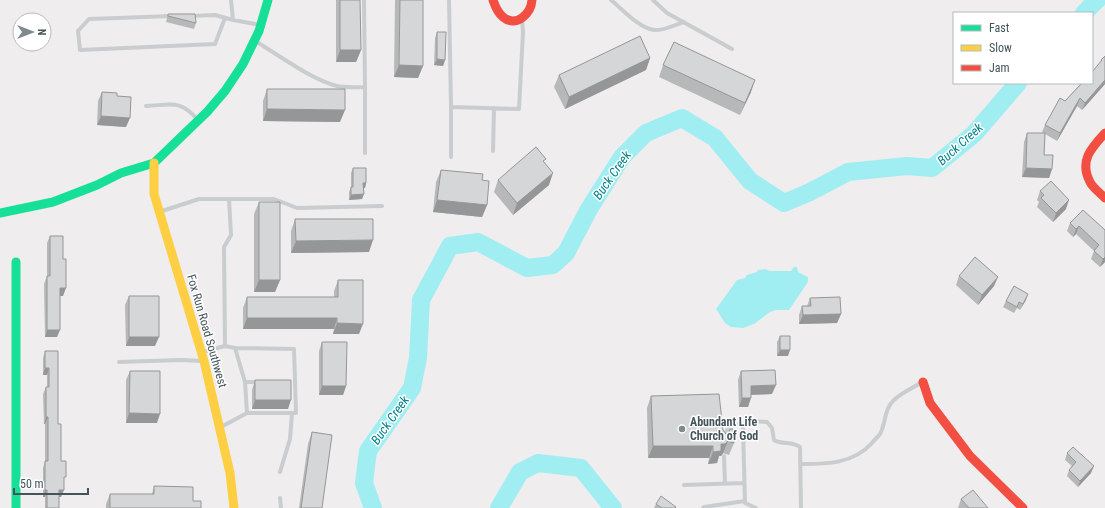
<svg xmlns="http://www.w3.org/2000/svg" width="1105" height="508" font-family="'Roboto Condensed',sans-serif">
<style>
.water{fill:#a0eef2}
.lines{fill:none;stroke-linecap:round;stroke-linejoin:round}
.river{stroke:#a0eef2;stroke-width:18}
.lane{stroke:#c9cdcf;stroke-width:4}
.fast{stroke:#16e098;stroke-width:9}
.slow{stroke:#ffcf43;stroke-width:9}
.jam{stroke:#f24e42;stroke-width:9}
.wall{fill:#b7b8ba}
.shaded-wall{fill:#959697}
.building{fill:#d5d6d8;stroke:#959697}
.poi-dot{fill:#7f8a8e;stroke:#fff;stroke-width:1.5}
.labels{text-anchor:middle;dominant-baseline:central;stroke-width:3;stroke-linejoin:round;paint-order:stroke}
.street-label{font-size:12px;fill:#43545b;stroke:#fff}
.poi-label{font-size:12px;font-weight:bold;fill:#43545b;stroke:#fff;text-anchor:start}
.water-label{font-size:13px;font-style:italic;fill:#04838a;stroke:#fff}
</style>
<rect width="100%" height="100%" fill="#efedee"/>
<path class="water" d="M794 267H797L798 272 808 277V282L789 310H776L770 312 754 324 743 328 731 327 725 323 716 309 737 280 745 278 747 275 757 272 758 270 765 269 770 271H791Z"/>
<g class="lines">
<path class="river" d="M1084 13 1097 0
M373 508 364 483 368 451 412 388 418 358 421 300 450 246 478 242 527 268 553 265 566 253 589 209 622 157 646 133 682 118 715 138 750 181 784 203 810 192 848 172 907 166 932 168 974 134 1018 83
M499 508 520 472 538 463 581 468 613 508"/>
<path class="lane" d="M231 0 233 20
M364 0 365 87
M449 0 451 107 519 109 523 32 522 19
M611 0C622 9 639 28 654 30 664 31 674 25 684 22
M653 0 667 13 732 49
M172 16 89 19 78 31 80 50 215 44 225 18
M191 16 215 15 233 20 261 25
M255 41C279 55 310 79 337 86 346 88 355 87 365 87V153
M146 106C171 105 180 99 198 120
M451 107V157
M493 151 494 108
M159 212 199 199H274L297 208 382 206
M235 348 245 382
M202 352 225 346 224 247 231 235 229 199
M119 362 181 360 202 361
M247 413 245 382H258
M221 427 247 413H296L294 349 235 348 225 346
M723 437 730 425 744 424
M724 456 725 484
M801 464C827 464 853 464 872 443 874 440 878 437 880 434 886 423 884 409 894 400 902 392 913 388 922 382
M280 472 290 439 292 413
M684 485 744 483
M280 498 281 508
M703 508 704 507 745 501
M756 508 745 503 743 427 744 424 748 421 767 422 772 428 774 440C782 445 792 441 800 447L801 508"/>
<path class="fast" d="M0 213 53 202 97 185 121 173 154 163 207 112 225 91 243 64 259 31 268 0
M16 262V508"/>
<path class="slow" d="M154 163V194L204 361 230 473 234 508"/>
<path class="jam" d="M493 0C495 6 498 13 503 17 516 28 531 14 532 0
M1105 133C1091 148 1079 161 1090 182 1093 188 1100 193 1105 198
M923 382 930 403 970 456 1023 508"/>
</g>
<path class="wall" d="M336 0H360L361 50 356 62H336Z
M395 0H423V66L418 78 394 77Z
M168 14 196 23 194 29 166 22Z
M437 32 445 60 443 66 434 65 435 38Z
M1105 56V84L1082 110 1077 106 1057 141 1045 134 1044 155 1052 169 1049 178 1022 177 1024 142 1027 133H1044L1042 132 1045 125 1065 101 1100 63 1101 60Z
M650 58 646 70 565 109 554 87 559 75Z
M663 65 751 92 740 115 659 77Z
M267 89 340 122 263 121V101Z
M102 92 117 96 126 127 97 125 98 101Z
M545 162 549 185 513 215 494 192 498 180Z
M353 168 366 183 365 188H364L362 199 349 200V192L351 187V173Z
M441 170 482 180 487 205 482 217 433 212 436 182Z
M1040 191 1066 209 1053 222 1037 207 1039 202 1037 200Z
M259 202 280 280 275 292H254V214Z
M295 219 369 252 291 253V231Z
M1070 223 1105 230V262L1100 267 1091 259 1094 251 1076 234 1073 237 1067 231Z
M50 236 63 296H60L57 337H45L44 284 47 276V243Z
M959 276 994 286 978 305 956 285Z
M338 280 359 334H333L334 329H243V308L247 297H334V291Z
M129 296 155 346H126L125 305Z
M810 298 841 314 837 323 799 324V315L802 306H807Z
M1026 300 1020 310 1017 308 1014 313 1003 307 1006 301Z
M780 336 788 356H777V342Z
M322 342 346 386 343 395H319V351Z
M45 351H58V424L61 461 64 483 61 497H59V508H45V497H43V468L45 461V424H44L43 394 46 387H47V375H43V358Z
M130 371 157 423H126V380Z
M741 371 772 394 751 395 748 407H739L738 380Z
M255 380 288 409H252V390Z
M651 396 723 430 734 443 729 455 723 453 721 456H719L717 463 708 464 709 458H648L647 408Z
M312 432 322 508H299L308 444Z
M1067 453 1091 473 1078 487 1067 476 1069 470 1072 466 1065 460Z
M154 486 193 501 201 508H106V504L110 494H152Z
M961 499 988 508H958Z
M656 504 675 508H654Z"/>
<path class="shaded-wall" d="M340 50H361L356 62H336Z
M650 58 646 70 565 109 569 97Z
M437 59 445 60 443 66 434 65Z
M399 65 423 66 418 78 394 77Z
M755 80 751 92 740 115 745 103Z
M1105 80V84L1082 110 1085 103Z
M1080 98 1077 106 1057 141 1060 133Z
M267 109 345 110 340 122 263 121Z
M101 116 130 118 126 127 97 125Z
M1026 168 1052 169 1049 178 1022 177Z
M553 173 549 185 513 215 517 203Z
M363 183H366L365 188H361Z
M364 194 362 199 349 200 351 195Z
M437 200 487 205 482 217 433 212Z
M1069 200 1066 209 1053 222 1056 213Z
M1079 226 1076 234 1073 237 1076 229Z
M373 240 369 252 291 253 296 241Z
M1105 257V262L1100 267 1103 259Z
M998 277 994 286 978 305 982 295Z
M259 280H280L275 292H254Z
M60 288H66L63 296H57Z
M1028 294 1026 300 1020 310Z
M841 314 837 323 799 324 803 315Z
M247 318H337L334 329H243Z
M337 323 363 324 359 334H333Z
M47 330H60L57 337H45Z
M129 337H159L155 346H126Z
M780 350H790L788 356H777Z
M45 368H49L47 375H43Z
M776 385 772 394 748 395 751 386Z
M322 386H346L343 395H319Z
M742 398H751L748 407H739Z
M255 400H291L288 409H252Z
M129 413 160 414 157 423H126Z
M46 417H48L45 424H44Z
M728 441 723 453 721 456H719L717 463 708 464 713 452 721 444Z
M653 446H713L709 458H648Z
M1094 466 1091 473 1078 487 1080 481Z
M45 490H47L45 497H43Z
M59 490H64L61 497H57Z"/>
<path class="building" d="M340 0H360L361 50H340Z
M400 0H423V66L399 65Z
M168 14H195L196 23 168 16Z
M437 32H446L445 60 437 59Z
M640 36 650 58 569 97 559 75Z
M674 42 755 80 745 103 663 65Z
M1105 56V80L1085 103 1080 98 1060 133 1045 125 1060 98 1065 101 1082 83H1092V72L1102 60H1101Z
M267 89H345V110L267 109Z
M102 92 117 93V96L131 97 130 118 101 116Z
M1027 133H1045L1044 155H1053L1052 169 1026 168Z
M536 147 546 159 543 161 553 173 517 203 498 180Z
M353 168H366V183H363L364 194 351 195V187H353Z
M441 170 483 174 482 180 489 181 487 205 437 200Z
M1051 181 1069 200 1056 213 1041 198 1044 195 1040 191Z
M259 202H280V280H259Z
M1083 210 1105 230V257L1103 259 1094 251 1099 245 1079 226 1076 229 1070 223Z
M295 219H373V240L296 241Z
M50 236H63V259H66V288H60V330H47V276H50Z
M975 257 998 277 982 295 959 276Z
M338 280H363V324L337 323V318H247V297H338Z
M1014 286 1028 294 1023 304 1019 302 1017 307 1006 301Z
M129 296H159V337H129Z
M840 297 841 314 803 315 802 306H811L810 298Z
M780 336H790V350H780Z
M322 342H347L346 386H322Z
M45 351H58V424H61V461H66V477H64V490H59V508H47V490H45V461H48V417H46V387H49V368H45Z
M775 370 776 385 751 386V398H742L741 371Z
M130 371H160V414L129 413Z
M255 380H291V400H255Z
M719 394 723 430 726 434 729 432 730 429H733L734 443 728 441 725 444H721V451L713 452V446H653L651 396Z
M312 432 332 435 322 508H301Z
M1073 447 1094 466 1080 481 1069 470 1076 462 1067 453Z
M154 486 193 487V501H201V508H110V494H154Z
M973 490 988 508H969L961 499Z
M661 496 676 507 675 508H662L656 504Z"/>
<circle class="poi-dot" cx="682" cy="429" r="4"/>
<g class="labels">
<g class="street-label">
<text transform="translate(207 331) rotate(74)">Fox Run Road Southwest</text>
</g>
<g class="poi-label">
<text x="690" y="422">Abundant Life<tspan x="690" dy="14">Church of God</tspan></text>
</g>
<g class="water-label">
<text transform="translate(960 144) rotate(-42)">Buck Creek</text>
<text transform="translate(612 175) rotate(-55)">Buck Creek</text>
<text transform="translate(390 420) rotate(-55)">Buck Creek</text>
</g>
</g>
<rect x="953" y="12" width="140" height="72" fill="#ffffff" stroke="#b4bbbd"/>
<rect x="961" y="25" width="20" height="6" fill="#16e098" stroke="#b4bbbd"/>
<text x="989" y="32" font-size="12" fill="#43545b">Fast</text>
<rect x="961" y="45" width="20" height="6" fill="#ffcf43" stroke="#b4bbbd"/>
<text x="989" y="52" font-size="12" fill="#43545b">Slow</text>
<rect x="961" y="65" width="20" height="6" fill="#f24e42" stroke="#b4bbbd"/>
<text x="989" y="72" font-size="12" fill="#43545b">Jam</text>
<g transform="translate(32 32) rotate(90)"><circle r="19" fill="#ffffff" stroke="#b4bbbd"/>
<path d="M0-3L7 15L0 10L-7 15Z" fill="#7f8a8e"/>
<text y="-6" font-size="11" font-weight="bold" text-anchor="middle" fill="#43545b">N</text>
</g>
<path d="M14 488v6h74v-6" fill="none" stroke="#43545b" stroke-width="2"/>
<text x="20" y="488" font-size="12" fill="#43545b" stroke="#ffffff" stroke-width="3" paint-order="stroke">50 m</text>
</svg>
